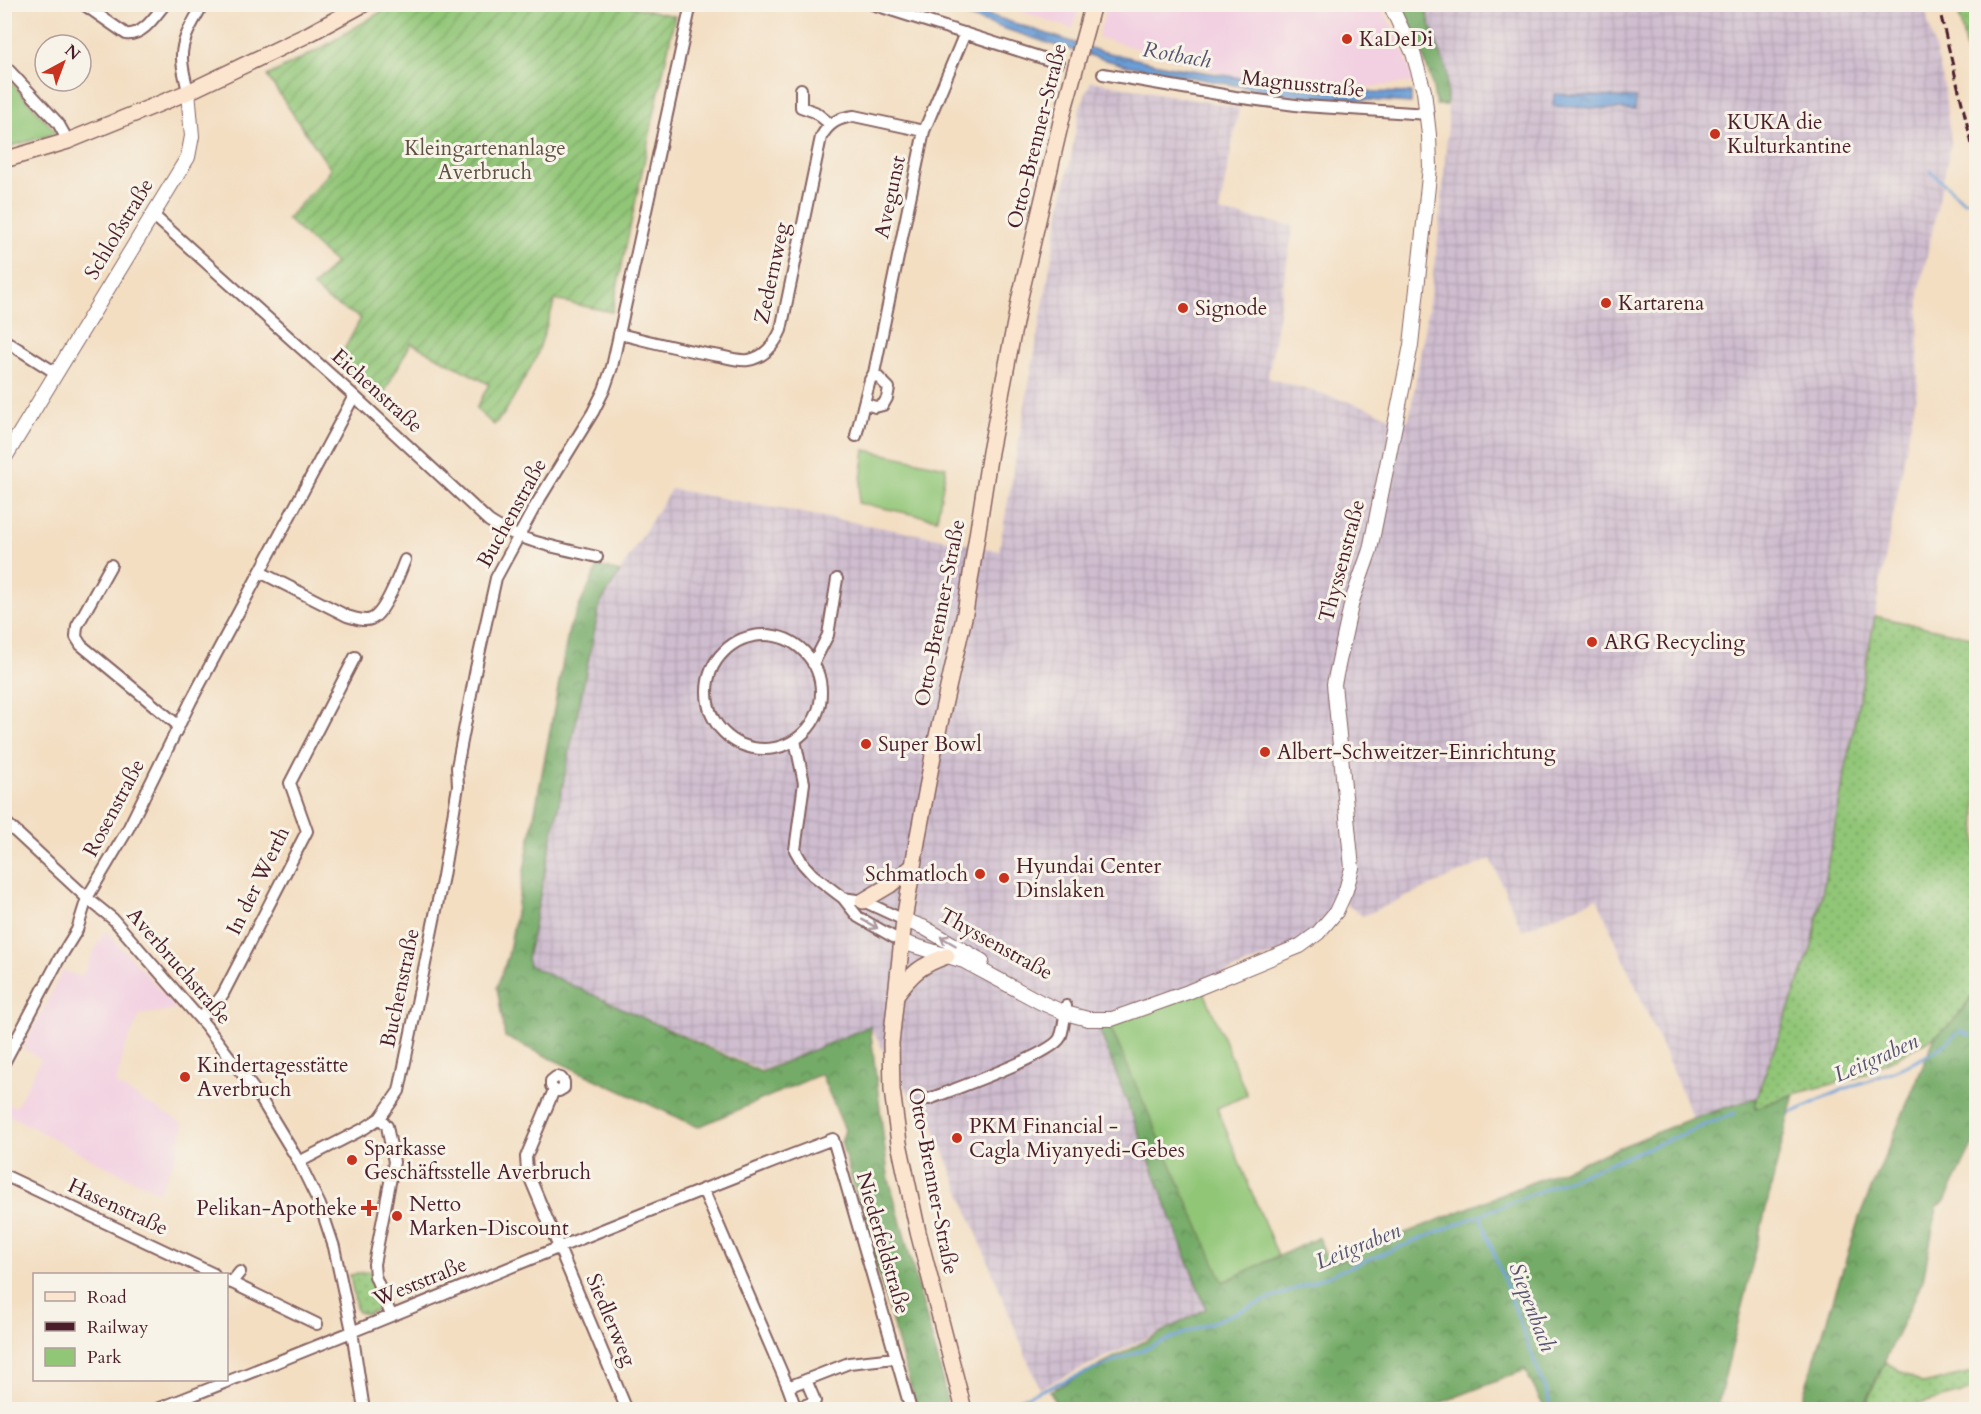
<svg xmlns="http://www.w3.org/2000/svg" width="1981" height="1414" font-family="Cardo,serif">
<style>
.built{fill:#f2cfe1}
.industrial{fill:url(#industrial-grid)}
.grass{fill:url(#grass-dots);stroke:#6e7251;stroke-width:1.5}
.forest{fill:url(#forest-crowns);stroke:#5f654a;stroke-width:1.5}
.park{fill:#91c677;stroke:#6e7251;stroke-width:1.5}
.garden{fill:url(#garden-furrows);stroke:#6e7251;stroke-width:1.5}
.water{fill:url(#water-ripples);stroke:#5a5e80;stroke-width:1.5}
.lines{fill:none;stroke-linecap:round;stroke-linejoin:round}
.stream{stroke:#6b9ed6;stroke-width:3}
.minor-casing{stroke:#856260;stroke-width:14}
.tertiary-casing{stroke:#856260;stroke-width:16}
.secondary-casing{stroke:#856260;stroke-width:18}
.minor{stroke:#fff;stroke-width:10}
.tertiary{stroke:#fff;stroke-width:14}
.secondary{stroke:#fce5cf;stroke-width:15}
.rail{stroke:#4a1f2b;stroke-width:3;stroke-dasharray:9 4.5;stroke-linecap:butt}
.oneway{stroke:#ae9aa0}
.poi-dot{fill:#c8321e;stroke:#f7f3e8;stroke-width:2}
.labels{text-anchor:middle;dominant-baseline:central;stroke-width:6;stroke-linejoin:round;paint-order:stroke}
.poi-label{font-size:21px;fill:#4a1f2b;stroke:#f7f3e8;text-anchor:start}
.street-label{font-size:21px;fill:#4a1f2b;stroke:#f7f3e8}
.park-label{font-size:21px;fill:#5f5142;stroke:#f7f3e8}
.water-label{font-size:22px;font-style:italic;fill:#57526f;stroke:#f7f3e8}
</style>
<defs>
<pattern id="industrial-grid" width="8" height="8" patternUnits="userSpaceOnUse" patternTransform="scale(1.5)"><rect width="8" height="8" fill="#cfbdcf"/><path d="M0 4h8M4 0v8" fill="none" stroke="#b3a2b2"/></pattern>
<pattern id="grass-dots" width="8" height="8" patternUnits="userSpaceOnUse" patternTransform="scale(1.5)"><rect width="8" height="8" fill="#91c677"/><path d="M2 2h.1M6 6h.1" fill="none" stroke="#78a062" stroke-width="1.8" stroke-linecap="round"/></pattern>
<pattern id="forest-crowns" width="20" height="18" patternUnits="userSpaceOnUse" patternTransform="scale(1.5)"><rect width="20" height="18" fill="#74ab68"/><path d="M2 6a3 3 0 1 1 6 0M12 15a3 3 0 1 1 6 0" fill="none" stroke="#618b56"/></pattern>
<pattern id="garden-furrows" width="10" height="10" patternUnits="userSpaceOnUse" patternTransform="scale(1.5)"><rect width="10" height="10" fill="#91c677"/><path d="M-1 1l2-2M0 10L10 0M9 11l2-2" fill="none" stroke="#78a062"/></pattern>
<pattern id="water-ripples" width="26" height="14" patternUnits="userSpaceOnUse" patternTransform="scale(1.5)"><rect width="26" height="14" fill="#6b9ed6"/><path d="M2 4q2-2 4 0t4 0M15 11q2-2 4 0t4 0" fill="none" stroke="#5a80ae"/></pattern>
</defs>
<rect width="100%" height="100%" fill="#f7f3e8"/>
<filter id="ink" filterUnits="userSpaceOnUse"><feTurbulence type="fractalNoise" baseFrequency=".0167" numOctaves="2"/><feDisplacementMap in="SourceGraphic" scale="12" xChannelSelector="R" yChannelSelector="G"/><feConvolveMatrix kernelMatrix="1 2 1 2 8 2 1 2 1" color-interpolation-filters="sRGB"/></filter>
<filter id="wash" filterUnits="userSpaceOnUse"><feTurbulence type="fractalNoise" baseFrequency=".008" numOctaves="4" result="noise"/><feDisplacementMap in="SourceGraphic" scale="24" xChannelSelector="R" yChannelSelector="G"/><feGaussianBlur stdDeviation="1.35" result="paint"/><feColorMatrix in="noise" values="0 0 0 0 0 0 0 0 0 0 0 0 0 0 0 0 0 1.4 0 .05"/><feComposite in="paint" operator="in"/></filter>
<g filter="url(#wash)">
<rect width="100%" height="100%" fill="#f3dec2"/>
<path class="built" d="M1016 5V4L1080 5 1073 29 1014 9Z
M1107 5H1380L1400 41 1414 82 1332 91 1239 78 1098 37Z
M105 930 141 968 176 1009 140 1015 124 1049 116 1085 184 1124 176 1157 159 1192 107 1167 5 1113V1102L16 1107 41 1059 23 1048 63 970 81 977Z"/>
<path class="industrial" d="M1425 5H1924L1943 80 1951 143 1919 293 1918 385 1812 946 1756 1098 1693 1118 1597 898 1522 930 1491 859 1363 916 1340 900 1300 944 1097 1023 1207 1310 1039 1388 926 1107 918 1109 870 1027 762 1070 530 967 527 959 600 604 671 489 949 540 999 551 1058 222 1080 108 1091 81 1239 108 1219 212 1293 226 1268 378 1366 407 1387 416 1409 420 1428 310 1439 232 1448 126 1447 71 1431 30Z"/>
<path class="grass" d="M1957 5H1976V100Z
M1875 616 1976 638V991L1953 1022 1935 1037 1856 1078 1794 1094 1756 1108V1098L1812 946Z
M370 1271 383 1308 365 1314 358 1312 356 1308 350 1275Z
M1885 1362 1923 1384 1976 1371V1389L1901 1409 1863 1410Z"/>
<path class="forest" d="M1401 5H1425L1432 30 1447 71V105H1436L1431 79 1422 52Z
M598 566 620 572 600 604 527 959 530 966 761 1072 870 1026 888 1175 941 1372 948 1409H917L841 1142 845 1130 821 1074 698 1127 505 1037 497 987 508 956 569 629Z
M1976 991V1140H1975L1945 1201 1937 1207 1923 1280 1862 1409H1545L1525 1370 1422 1410 1058 1409 1050 1391 1206 1309 1097 1023 1109 1024 1224 1282 1319 1237 1328 1264 1693 1118 1756 1098V1108L1794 1094 1718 1404 1799 1409 1859 1218 1935 1037 1953 1022Z"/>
<path class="park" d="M5 76 57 133 5 148Z
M865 450 946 467 937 519 858 503Z
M1203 989 1247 1095 1217 1108 1278 1256 1223 1282 1109 1024Z"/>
<path class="garden" d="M620 4 675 16 612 312 555 300 536 358 504 414 494 425 476 409 489 384 411 343 379 402 337 363 361 318 329 301 313 287 335 263 287 219 329 173 330 168 267 76 320 49 392 5Z"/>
<path class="water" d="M933 5H959L1096 50 1172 67 1292 86 1332 91 1411 93V103L1289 95 1124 65 1057 46Z
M1554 94 1636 98 1635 110 1553 106Z"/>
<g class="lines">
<path class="stream" d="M1930 171 1964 201 1976 199
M1791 1113C1810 1105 1828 1095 1847 1088 1888 1073 1928 1062 1960 1031L1970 1035
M1480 1216 1553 1410
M992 1410 1735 1113"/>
</g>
</g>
<g filter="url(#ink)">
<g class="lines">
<defs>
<path id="minor" d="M83 4 126 34C143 36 155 16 165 4
M872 4 1058 63
M4 65 58 123 68 141
M1103 74 1235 97 1303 106 1428 114
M801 89V107L815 112 830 124
M188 92C186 81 182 69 182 58 181 39 194 21 203 4
M153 215 351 393 489 521C520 542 561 548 597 557
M619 334C653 342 686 351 720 356 728 358 739 361 748 360 764 358 775 344 781 330L821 137C829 123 838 118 854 116L924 131
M4 340 56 373
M874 373 889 388 887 398 883 405 875 407 864 403 870 380 874 373 924 131 965 33
M856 436 864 403
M111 565 77 626 76 637 81 645 179 726
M260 572 347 616C354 618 364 622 371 619 385 614 399 574 405 560
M707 692a57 57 0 1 1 114 0a57 57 0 1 1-114 0Z
M813 664 828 635 837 579
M795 740 804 783 795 850 803 864 813 875 843 898 858 917 902 942
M4 821 87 898 113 919 206 1026 259 1096 299 1162 320 1205 334 1247 352 1331 364 1410
M843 898 863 901 904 920
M199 1018 215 1005 223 994 307 831 290 783 355 657
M4 1063 58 961 77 930 87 898 128 829 191 701 354 396
M554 1090 559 1091 564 1088V1082L561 1078 556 1077 551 1081V1086L554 1090 526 1157 527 1171 627 1410
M929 1099C952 1090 1051 1055 1060 1038 1064 1029 1065 1015 1066 1006
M380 1118 387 1126 394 1162 374 1264 375 1276 391 1315
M299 1162 365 1128 380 1118 399 1091 443 876 458 786 457 767 476 668 496 578 534 508 593 412 604 390 612 367 691 4
M4 1175 214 1274
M703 1189 788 1387 849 1363 895 1358
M226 1280 317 1324
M231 1283 240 1272
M788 1387 796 1409 815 1401 806 1380
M155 1410C383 1322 606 1225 833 1139L911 1410"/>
<path id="tertiary" d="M4 459 188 157 192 136 188 92
M904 920 923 927 982 961
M902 942 964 961 1040 1002 1065 1013 1088 1019H1112L1188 992 1300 946 1318 933 1336 912 1346 890 1352 868 1334 684 1352 601 1370 550 1411 345 1430 167 1429 135 1424 91 1413 53 1390 4"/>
<path id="secondary" d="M4 160 68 141 188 92 307 35 364 4
M863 901 890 885 913 866
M896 995C912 973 921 965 947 956
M964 1410 918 1232 899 1143 892 1090 891 1043 904 920 918 836 935 745 965 613 990 452 1020 297 1063 113 1093 4"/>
</defs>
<use href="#minor" class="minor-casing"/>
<use href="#tertiary" class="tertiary-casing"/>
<use href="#secondary" class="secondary-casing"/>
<use href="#minor" class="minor"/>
<use href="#tertiary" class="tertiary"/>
<use href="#secondary" class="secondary"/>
<path class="rail" d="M1938 4 1976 161"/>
</g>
<defs><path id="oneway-shaft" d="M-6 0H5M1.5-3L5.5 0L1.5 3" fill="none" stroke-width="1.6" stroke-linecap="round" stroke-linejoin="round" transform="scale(1.5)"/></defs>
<g class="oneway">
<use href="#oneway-shaft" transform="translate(870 924) rotate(29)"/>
<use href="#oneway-shaft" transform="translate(948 941) rotate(-150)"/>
</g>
</g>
<g class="poi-dot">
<circle cx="1347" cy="39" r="6"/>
<circle cx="1715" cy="134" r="6"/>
<circle cx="1606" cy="303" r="6"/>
<circle cx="1183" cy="308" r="6"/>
<circle cx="1592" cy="642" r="6"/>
<circle cx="866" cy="744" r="6"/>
<circle cx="1265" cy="752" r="6"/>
<circle cx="980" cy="874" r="6"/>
<circle cx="1004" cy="878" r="6"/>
<circle cx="185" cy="1077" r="6"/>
<circle cx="957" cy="1138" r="6"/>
<circle cx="352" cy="1160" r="6"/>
<path d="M366 1199h6v6h6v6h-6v6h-6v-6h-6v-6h6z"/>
<circle cx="397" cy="1216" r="6"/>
</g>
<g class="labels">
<g class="poi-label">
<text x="1359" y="39">KaDeDi</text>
<text x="1727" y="122">KUKA die<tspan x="1727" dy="24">Kulturkantine</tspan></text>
<text x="1618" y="303">Kartarena</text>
<text x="1195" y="308">Signode</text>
<text x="1604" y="642">ARG Recycling</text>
<text x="878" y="744">Super Bowl</text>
<text x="1277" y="752">Albert-Schweitzer-Einrichtung</text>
<text x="1016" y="866">Hyundai Center<tspan x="1016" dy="24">Dinslaken</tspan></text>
<text x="968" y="874" text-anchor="end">Schmatloch</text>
<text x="197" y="1065">Kindertagesstätte<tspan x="197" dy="24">Averbruch</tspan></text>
<text x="969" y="1126">PKM Financial -<tspan x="969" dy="24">Cagla Miyanyedi-Gebes</tspan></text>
<text x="364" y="1148">Sparkasse<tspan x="364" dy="24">Geschäftsstelle Averbruch</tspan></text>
<text x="409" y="1204">Netto<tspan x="409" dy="24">Marken-Discount</tspan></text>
<text x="357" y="1208" text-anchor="end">Pelikan-Apotheke</text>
</g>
<g class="street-label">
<text transform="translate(1303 84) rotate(6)">Magnusstraße</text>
<text transform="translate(1037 136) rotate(-76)">Otto-Brenner-Straße</text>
<text transform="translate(890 197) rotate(-78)">Avegunst</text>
<text transform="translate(119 229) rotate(-59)">Schloßstraße</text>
<text transform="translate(772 273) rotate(-78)">Zedernweg</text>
<text transform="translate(377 391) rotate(42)">Eichenstraße</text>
<text transform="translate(512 513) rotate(-61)">Buchenstraße</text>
<text transform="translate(1342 561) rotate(-75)">Thyssenstraße</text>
<text transform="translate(940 613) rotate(-79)">Otto-Brenner-Straße</text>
<text transform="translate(114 808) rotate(-62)">Rosenstraße</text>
<text transform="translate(258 881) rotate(-64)">In der Werth</text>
<text transform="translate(996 944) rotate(29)">Thyssenstraße</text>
<text transform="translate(179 966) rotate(49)">Averbruchstraße</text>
<text transform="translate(400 988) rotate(-78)">Buchenstraße</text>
<text transform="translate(933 1181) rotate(79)">Otto-Brenner-Straße</text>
<text transform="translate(118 1207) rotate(25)">Hasenstraße</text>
<text transform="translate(883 1243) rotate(74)">Niederfeldstraße</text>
<text transform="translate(420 1282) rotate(-22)">Weststraße</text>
<text transform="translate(611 1320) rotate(67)">Siedlerweg</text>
</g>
<g class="park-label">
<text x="485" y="148">Kleingartenanlage<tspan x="485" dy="24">Averbruch</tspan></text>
</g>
<g class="water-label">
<text transform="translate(1177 55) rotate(10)">Rotbach</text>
<text transform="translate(1876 1058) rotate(-24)">Leitgraben</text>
<text transform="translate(1358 1246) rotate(-22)">Leitgraben</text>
<text transform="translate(1532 1307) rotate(69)">Siepenbach</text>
</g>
</g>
<rect width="1981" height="1414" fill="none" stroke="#f7f3e8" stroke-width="24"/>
<rect x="33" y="1273" width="195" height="108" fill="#f7f3e8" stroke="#b29e9c" stroke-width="1.5"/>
<rect x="45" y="1292" width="30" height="9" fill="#fce5cf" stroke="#b29e9c" stroke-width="1.5"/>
<text x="87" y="1303" font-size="18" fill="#4a1f2b">Road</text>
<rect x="45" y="1322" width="30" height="9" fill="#4a1f2b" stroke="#b29e9c" stroke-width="1.5"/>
<text x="87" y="1333" font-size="18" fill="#4a1f2b">Railway</text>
<rect x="45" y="1348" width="30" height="18" fill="#91c677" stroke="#b29e9c" stroke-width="1.5"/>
<text x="87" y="1363" font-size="18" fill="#4a1f2b">Park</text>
<g transform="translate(63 63) rotate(41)"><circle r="28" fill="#f7f3e8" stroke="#b29e9c" stroke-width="1.5"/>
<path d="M0-4.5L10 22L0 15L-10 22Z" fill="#c8321e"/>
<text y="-9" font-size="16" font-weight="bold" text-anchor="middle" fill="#4a1f2b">N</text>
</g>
</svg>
